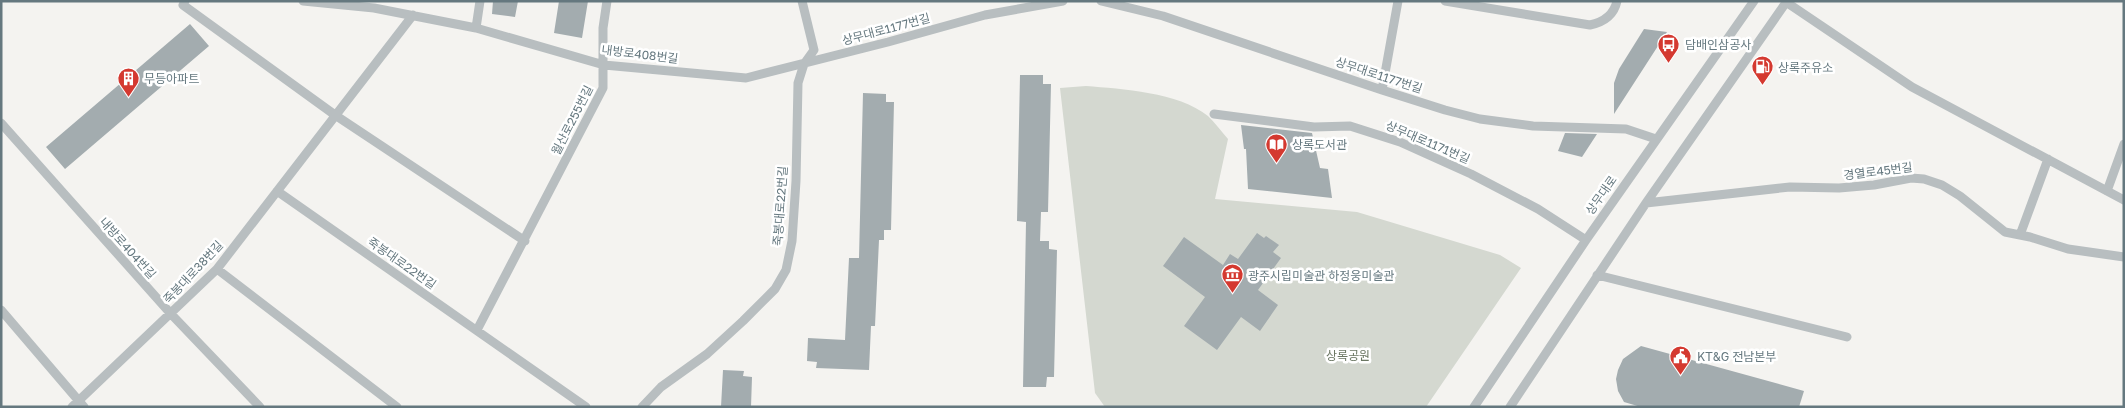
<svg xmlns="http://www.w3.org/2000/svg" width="2125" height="408" font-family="'Golos Text','Noto Sans KR',sans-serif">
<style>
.green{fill:#d4d8d0}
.building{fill:#a3acaf}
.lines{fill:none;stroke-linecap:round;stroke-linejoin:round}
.minor{stroke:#b8bec0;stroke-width:9}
.labels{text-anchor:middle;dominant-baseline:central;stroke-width:5;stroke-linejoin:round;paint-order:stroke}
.street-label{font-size:12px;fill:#65787f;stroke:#fff}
.poi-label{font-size:12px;fill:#65787f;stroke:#fff;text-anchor:start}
.park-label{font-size:12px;fill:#6b7763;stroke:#fff}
</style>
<rect width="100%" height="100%" fill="#f4f3f0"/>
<path class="green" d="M1086 86C1122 89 1178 92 1208 116 1215 123 1222 132 1228 139L1215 199 1357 212 1500 255 1521 268 1426 407H1105L1095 393 1060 88Z"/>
<path class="building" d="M493 1H518L515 17 492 14Z
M559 1H588L582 38 554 33Z
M190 24 209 46 65 169 46 147Z
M1644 29 1667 32 1614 114V83L1619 69Z
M1020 75H1043V84H1051L1048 212H1041L1040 241H1049V249L1057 250 1054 377H1047L1046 387H1023L1026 222 1017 221Z
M863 93 886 94V102H894L891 230H884V240H879L875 326H871L869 370 816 368 817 362 807 361 808 338 845 340 849 258H859Z
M1241 125 1312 133 1320 168 1328 169 1332 198 1248 189 1246 149H1244Z
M1565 133 1597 134 1582 157 1558 151Z
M1257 233 1264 238 1266 236 1279 245 1273 252 1281 258 1258 290 1278 305 1260 331 1241 317 1217 350 1184 326 1205 297 1163 266 1184 237 1223 265 1230 254 1238 259Z
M1641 346 1804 391 1799 407H1641L1624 402 1618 391 1616 379 1618 370 1623 359Z
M723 370 744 371 743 376 752 377 751 407H721Z"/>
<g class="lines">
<path class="minor" d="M185 1 183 5 335 115 525 241
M303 1 374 8 476 28 604 65 746 78 888 42 985 15 1063 1
M1101 1 1163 16 1382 90 1445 110 1480 119 1533 126 1626 129 1656 139
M1445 1 1590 25C1604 22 1614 15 1617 1
M1786 2 1912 87 2124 200
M476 28 480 1
M1382 90 1398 1
M1214 114 1314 127 1350 126 1400 142 1471 174 1538 209 1586 240
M1 123 171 314 260 407
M277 191 586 407
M2107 191 2124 144
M1646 203 1790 187 1839 188 1874 185 1911 178 1924 179 1942 185 1960 196 2005 232 2030 237 2068 249 2124 257
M2020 235 2048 159
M217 269 397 407
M1597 275 1847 337
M1 310 84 407
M477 330 603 88V28L607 1
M72 407 217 269 413 15
M642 407 661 387 707 354 743 321 775 289 786 270 792 241 796 181 798 83 804 64 814 50 802 1
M1474 407 1586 240 1754 1
M1510 407 1646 203 1787 1"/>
</g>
<defs>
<symbol id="bus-pin" viewBox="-11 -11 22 30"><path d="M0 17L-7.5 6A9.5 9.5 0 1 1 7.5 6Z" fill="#d43930" stroke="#fff"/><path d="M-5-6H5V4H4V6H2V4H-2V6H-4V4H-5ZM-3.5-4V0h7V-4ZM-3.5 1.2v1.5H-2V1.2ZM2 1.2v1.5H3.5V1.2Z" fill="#fff"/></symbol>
<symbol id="fuel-pin" viewBox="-11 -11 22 30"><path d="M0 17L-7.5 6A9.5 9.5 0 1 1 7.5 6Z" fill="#d43930" stroke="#fff"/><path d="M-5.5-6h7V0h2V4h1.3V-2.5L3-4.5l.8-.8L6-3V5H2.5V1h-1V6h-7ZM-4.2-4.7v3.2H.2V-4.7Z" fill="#fff"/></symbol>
<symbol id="building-pin" viewBox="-11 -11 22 30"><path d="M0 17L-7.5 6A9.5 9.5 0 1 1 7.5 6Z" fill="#d43930" stroke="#fff"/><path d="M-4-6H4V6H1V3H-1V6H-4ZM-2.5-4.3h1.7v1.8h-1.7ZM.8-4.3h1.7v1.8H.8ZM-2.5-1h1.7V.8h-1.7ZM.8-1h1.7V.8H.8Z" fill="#fff"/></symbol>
<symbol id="library-pin" viewBox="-11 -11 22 30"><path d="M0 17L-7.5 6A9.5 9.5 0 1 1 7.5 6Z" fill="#d43930" stroke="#fff"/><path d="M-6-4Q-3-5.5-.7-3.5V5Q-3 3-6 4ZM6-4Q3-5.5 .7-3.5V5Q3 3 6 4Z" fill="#fff"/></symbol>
<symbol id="museum-pin" viewBox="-11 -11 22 30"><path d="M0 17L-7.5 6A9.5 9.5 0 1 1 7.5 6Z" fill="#d43930" stroke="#fff"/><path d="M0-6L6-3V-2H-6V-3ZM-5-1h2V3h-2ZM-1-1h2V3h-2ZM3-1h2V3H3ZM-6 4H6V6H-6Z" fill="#fff"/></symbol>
<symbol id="civic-pin" viewBox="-11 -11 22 30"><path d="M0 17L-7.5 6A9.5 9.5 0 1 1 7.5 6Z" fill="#d43930" stroke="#fff"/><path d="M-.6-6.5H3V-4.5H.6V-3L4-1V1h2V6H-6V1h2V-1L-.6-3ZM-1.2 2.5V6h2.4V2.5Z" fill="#fff"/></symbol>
</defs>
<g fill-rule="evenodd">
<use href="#bus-pin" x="1656" y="32" width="25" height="34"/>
<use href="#fuel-pin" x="1750" y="54" width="25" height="34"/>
<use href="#building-pin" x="116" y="66" width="25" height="34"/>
<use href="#library-pin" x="1264" y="132" width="25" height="34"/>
<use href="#museum-pin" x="1220" y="262" width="25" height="34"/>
<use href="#civic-pin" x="1668" y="344" width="25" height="34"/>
</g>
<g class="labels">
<g class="street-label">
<text transform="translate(886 29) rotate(-15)">상무대로1177번길</text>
<text transform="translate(640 54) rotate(7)">내방로408번길</text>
<text transform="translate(1379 75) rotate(18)">상무대로1177번길</text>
<text transform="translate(572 120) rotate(-63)">월산로255번길</text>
<text transform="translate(1428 142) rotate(23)">상무대로1171번길</text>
<text transform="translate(1878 171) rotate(-7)">경열로45번길</text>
<text transform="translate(1601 195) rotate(-55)">상무대로</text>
<text transform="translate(780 206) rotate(-86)">죽봉대로22번길</text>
<text transform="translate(128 248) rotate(48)">내방로404번길</text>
<text transform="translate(402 263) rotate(35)">죽봉대로22번길</text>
<text transform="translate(193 272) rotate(-47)">죽봉대로38번길</text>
</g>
<g class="poi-label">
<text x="1685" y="44">담배인삼공사</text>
<text x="1778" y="67">상록주유소</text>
<text x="144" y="78">무등아파트</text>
<text x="1292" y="144">상록도서관</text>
<text x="1248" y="275">광주시립미술관 하정웅미술관</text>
<text x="1697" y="356">KT&amp;G 전남본부</text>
</g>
<g class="park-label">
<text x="1348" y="355">상록공원</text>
</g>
</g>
<rect width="2125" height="408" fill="none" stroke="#65787f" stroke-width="5"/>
</svg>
